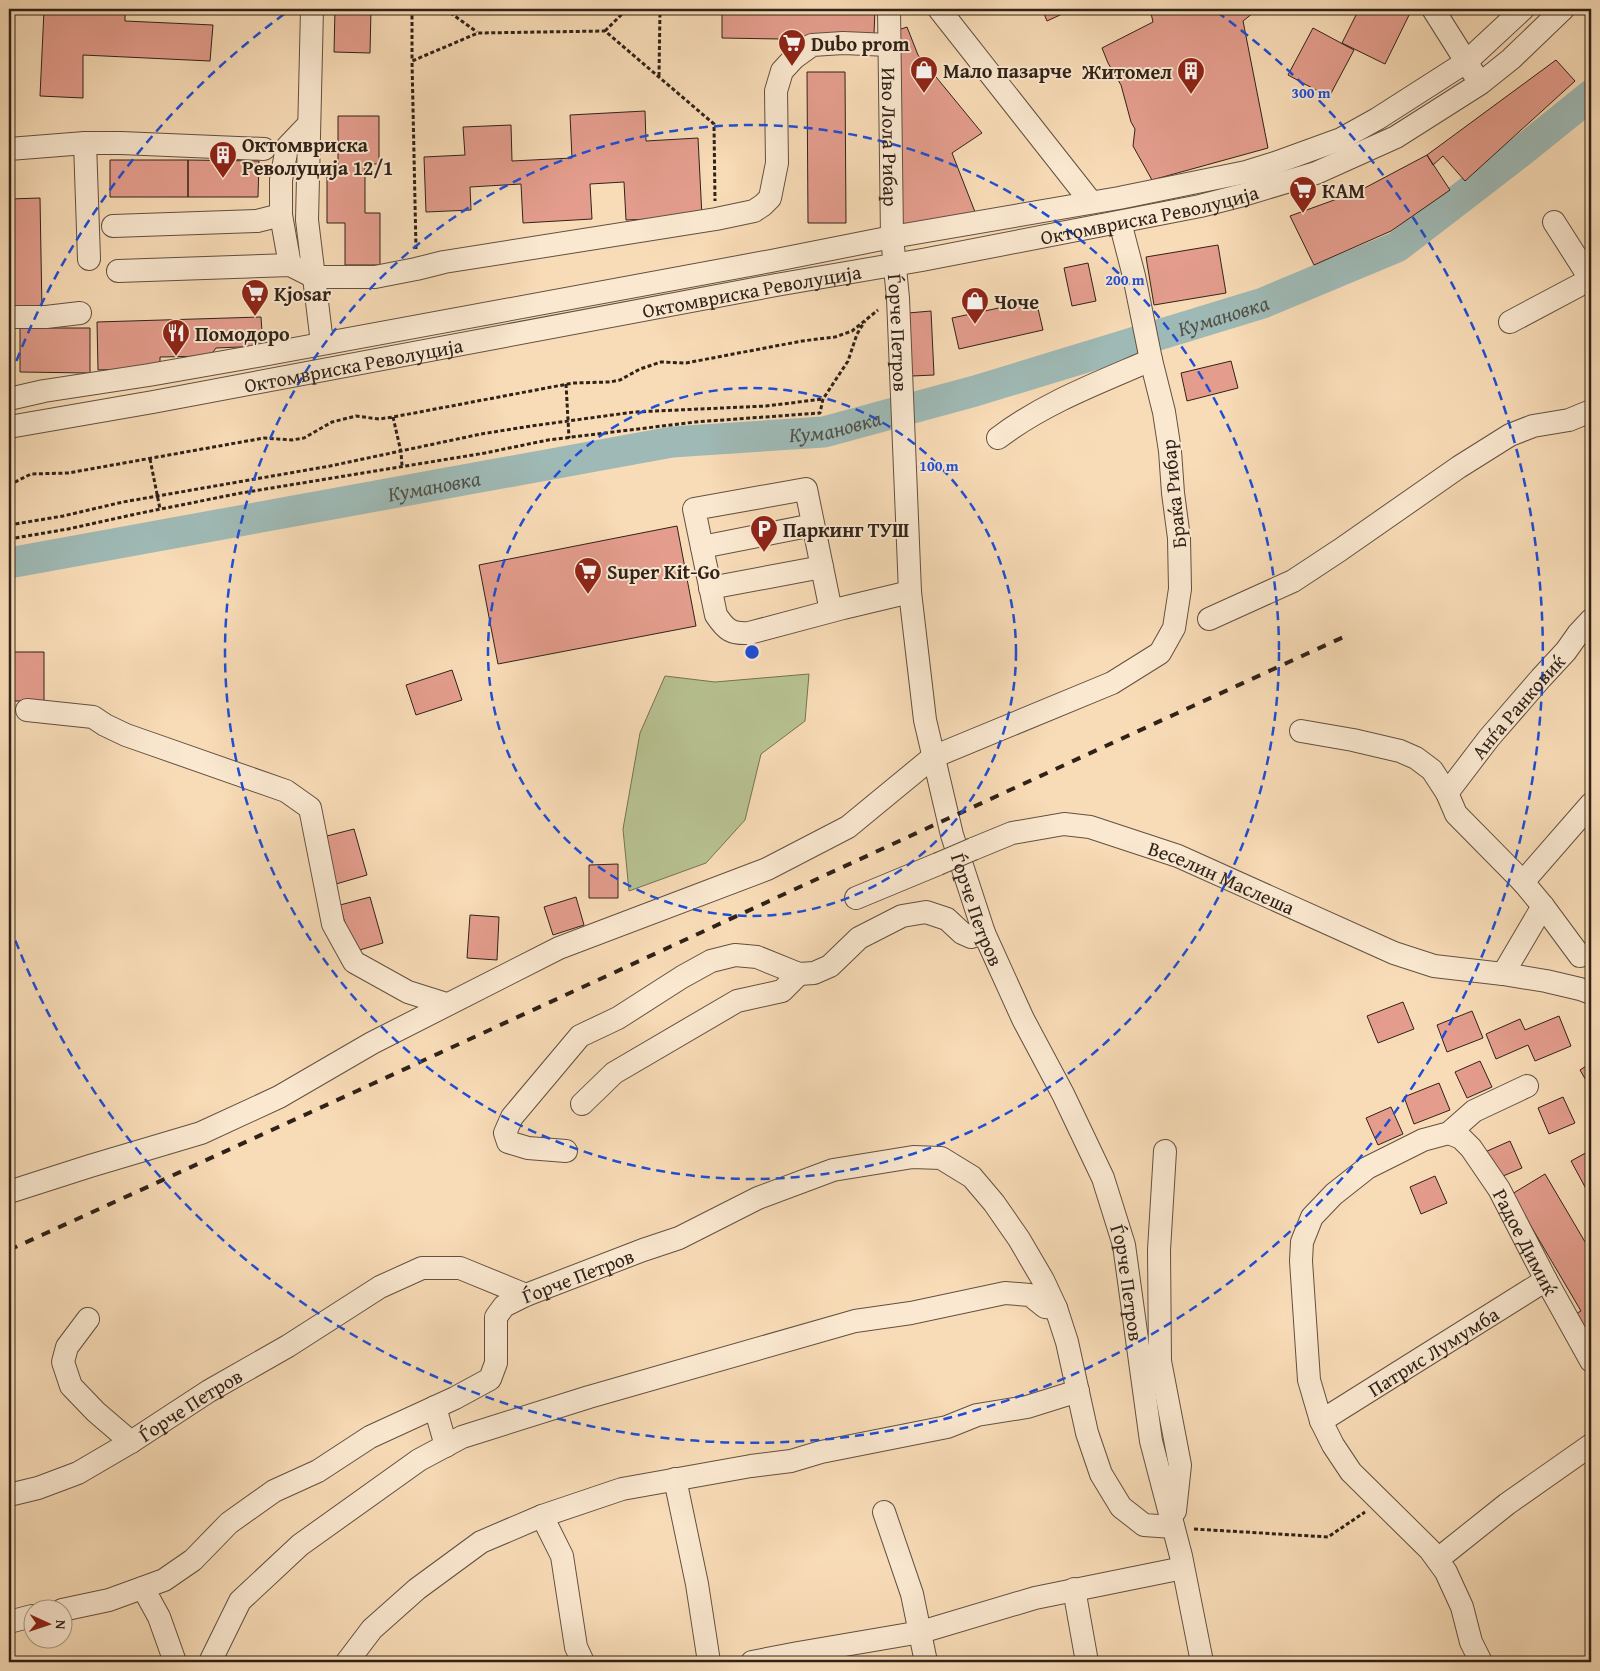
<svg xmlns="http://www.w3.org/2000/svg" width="1600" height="1671" font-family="'Gentium Book Plus',serif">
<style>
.green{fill:#b8c292;stroke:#747256}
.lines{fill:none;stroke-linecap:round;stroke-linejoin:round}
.river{stroke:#9fbab6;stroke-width:31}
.building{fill:#e49d8d;stroke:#302219}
.minor-casing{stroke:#625040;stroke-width:24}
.path{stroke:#302219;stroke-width:3;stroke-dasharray:4 2.5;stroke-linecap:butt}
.minor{stroke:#fae8d0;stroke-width:22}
.rail{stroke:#302219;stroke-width:4;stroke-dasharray:9 9;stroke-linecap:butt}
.minor-bridge-casing{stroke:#625040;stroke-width:24;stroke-linecap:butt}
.minor-bridge{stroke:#fae8d0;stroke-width:22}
.ring{fill:none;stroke:#1d4ed8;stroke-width:2.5;stroke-dasharray:9 6}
.labels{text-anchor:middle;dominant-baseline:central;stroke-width:4;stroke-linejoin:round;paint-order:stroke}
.poi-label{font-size:20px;font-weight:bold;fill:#302219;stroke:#fae8d0;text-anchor:start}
.street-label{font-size:20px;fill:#302219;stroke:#fae8d0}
.water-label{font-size:21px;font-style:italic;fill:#515048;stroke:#fae8d0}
.centre{fill:#1d4ed8;stroke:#fae8d0;stroke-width:2.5}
.ring-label{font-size:15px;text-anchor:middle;font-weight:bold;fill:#1d4ed8;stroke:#fae8d0;stroke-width:4;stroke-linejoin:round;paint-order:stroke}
</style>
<rect width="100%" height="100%" fill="#f8dcb7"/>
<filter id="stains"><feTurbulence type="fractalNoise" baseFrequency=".004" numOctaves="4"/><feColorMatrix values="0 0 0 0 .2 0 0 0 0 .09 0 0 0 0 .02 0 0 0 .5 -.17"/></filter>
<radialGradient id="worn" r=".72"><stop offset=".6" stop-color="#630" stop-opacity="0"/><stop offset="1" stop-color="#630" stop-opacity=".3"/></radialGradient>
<path class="green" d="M809 674 805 721 761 754 745 820 706 863 629 891 623 829 640 733 665 676 715 682Z"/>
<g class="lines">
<path class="river" id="s1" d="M9 563 672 442 824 432 975 391 1263 303 1397 247 1523 150 1591 95"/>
</g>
<path class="building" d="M23 9H125V21L213 25 210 61 83 55V98L40 96 44 10Z
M335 9H371L370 53 334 52Z
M722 9H875L874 34 838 40 722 38Z
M1042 9H1070L1071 10 1047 21Z
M1150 9H1258L1243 21 1268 148 1152 180 1133 146 1135 129 1131 122 1121 85 1108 63 1102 48 1153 22Z
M1359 9H1412L1385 64 1342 43Z
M907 27 918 55 982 133 952 153 977 217 898 231V30Z
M1313 28 1354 50 1329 97 1288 75Z
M1556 60 1575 81 1465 181 1443 156 1433 165 1427 155Z
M807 72H845L846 223H808Z
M645 111 646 141 698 138 702 217 626 220 624 182 590 184 592 219 523 223 521 184 470 187 471 210 426 212 424 157 465 155 463 127 511 125 512 161 572 158 570 115Z
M338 116H379V164H365V213H380V265H345V223H327V171L338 165Z
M1427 155 1450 190 1391 231 1314 265 1290 216 1359 191Z
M110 160H188V197H110Z
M188 160 259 161 258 197H188Z
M40 198 42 311 9 312V199Z
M1218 245 1226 293 1154 305 1146 257Z
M1088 263 1096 301 1072 306 1064 268Z
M1036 300 1043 330 959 349 952 318Z
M931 311 934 375 912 376 908 313Z
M261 317 263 346 216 348 210 356 160 357V368L98 370 97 322Z
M20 328H90V373L20 372Z
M1231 361 1238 388 1187 401 1181 373Z
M677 526 696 626 498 664 479 565Z
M12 652H44V701H13Z
M452 670 462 700 416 715 406 685Z
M354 829 367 875 336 884 323 837Z
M618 864V898H589V865Z
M370 897 383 943 353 952 340 905Z
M576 897 584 925 553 935 544 907Z
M470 915 499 917 497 960 467 958Z
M1403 1002 1414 1029 1378 1043 1367 1016Z
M1472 1011 1483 1038 1447 1052 1437 1025Z
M1559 1016 1571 1046 1535 1061 1528 1045 1496 1059 1486 1034 1520 1019 1525 1030Z
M1480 1061 1492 1087 1467 1098 1455 1072Z
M1591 1063V1089L1580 1070Z
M1439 1083 1450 1110 1414 1124 1404 1097Z
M1563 1097 1575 1123 1549 1134 1538 1108Z
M1391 1107 1403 1134 1378 1145 1366 1118Z
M1510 1141 1522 1168 1496 1179 1485 1152Z
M1591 1150V1198L1571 1161Z
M1545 1174 1591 1252V1344L1568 1318 1581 1311 1512 1194Z
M1435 1176 1447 1203 1421 1214 1410 1187Z"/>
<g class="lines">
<defs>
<g id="minor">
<path d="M312 9 307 220 322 343"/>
<path id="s2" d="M889 9 892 237 898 298 910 592 925 720 952 835 984 933 1023 1019 1063 1094 1103 1178 1124 1245 1151 1441 1181 1556 1202 1662"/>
<path d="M939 9 1091 202"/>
<path d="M1433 9 1474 74"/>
<path d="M85 143 89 259"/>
<path d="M9 149 85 143H121L264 149"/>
<path d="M1554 222 1591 280"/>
<path d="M113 226 257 221 281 215"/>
<path d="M290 265 281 215V180L287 147 309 124"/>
<path d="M118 271 290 265 314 277H375L416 269 444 262 716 219 754 211 763 205 770 198 777 163 776 91 782 71 794 58 812 45 843 43 889 45"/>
<path d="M9 317H46L80 313"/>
<path d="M1510 322 1591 279"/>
<path d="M9 399 44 391 149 375 246 358 771 261 892 237 1119 198 1246 172 1275 163 1341 139 1377 119 1466 62 1523 9"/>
<path id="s3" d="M9 427 153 402 776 285 922 260 1154 215 1200 206 1243 195 1316 173 1396 137 1481 83 1511 59 1563 9"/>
<path d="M998 438C1044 403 1098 383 1151 360"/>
<path d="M702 547 813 525"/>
<path d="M710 588 822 567"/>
<path d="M831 611 806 489 694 509 716 615C726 630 731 634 749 633L843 608 910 592"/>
<path d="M1209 619 1293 581 1340 550 1459 467 1510 435 1533 426 1569 420 1591 411"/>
<path d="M27 710 93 717 105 725 126 735 286 791 310 808 333 924 354 962 408 992 446 1004"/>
<path d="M1301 731 1353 740 1400 751 1416 758 1432 770 1447 793 1456 814 1523 882 1543 906 1580 956"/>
<path id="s4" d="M1447 793 1489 738 1541 678 1566 651 1578 634 1591 620"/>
<path id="s5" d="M973 849 1012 833 1064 824 1090 827 1178 856 1394 953 1434 966 1503 974 1546 981 1580 989 1591 993"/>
<path d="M1523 882 1591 804"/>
<path d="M856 898 938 864"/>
<path d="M1503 974 1543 906"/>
<path d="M582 1104 614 1073 737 1001 782 991 799 974"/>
<path id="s6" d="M1449 1133 1461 1138 1471 1148 1499 1189 1546 1280 1591 1361"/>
<path d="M566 1151 528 1148 508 1142 505 1133 512 1117 580 1036 618 1018 682 977 711 961 735 955 757 957 799 974 814 973 830 966 859 938 902 916 926 912 947 919 962 933 971 937 984 933"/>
<path d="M1165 1151 1159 1250 1160 1361 1180 1465 1175 1511"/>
<path d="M9 1192 90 1166 201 1133 279 1097 372 1043 559 948 767 869 848 827 933 757 1112 683 1160 653 1174 628 1180 589 1179 538 1173 493 1170 451 1164 412 1151 360 1134 276 1120 222"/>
<path d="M88 1319 67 1347 63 1362 71 1386 96 1412 131 1442"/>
<path d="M435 1407 446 1446"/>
<path id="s7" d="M1321 1421 1546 1280"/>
<path d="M675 1479 697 1584 709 1662"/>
<path id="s8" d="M9 1495 38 1488 78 1473 131 1442 209 1391 288 1346 380 1287 422 1268H460L526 1295"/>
<path d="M884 1512 912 1594 926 1662"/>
<path d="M542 1516 562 1556 576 1647 583 1662"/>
<path d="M1438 1559 1507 1504 1591 1445"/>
<path d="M143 1588 159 1617 175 1662"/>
<path d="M1074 1589 1087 1662"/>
<path id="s9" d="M62 1610 109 1600 164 1580 193 1560 229 1523 274 1491 318 1471 370 1437 455 1398 490 1379 496 1363V1317L504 1306 526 1295 643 1250 679 1238 758 1198 833 1170 913 1157 941 1158 972 1177 994 1203 1019 1239 1043 1280 1056 1308 1067 1342 1087 1433 1101 1474 1121 1507 1144 1525 1173 1527"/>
<path d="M9 1622 32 1616"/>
<path d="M210 1662 240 1601 300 1545 419 1460 462 1437 589 1397 855 1321 911 1313 1005 1293 1030 1295 1045 1307 1056 1308"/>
<path d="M347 1662 372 1629 417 1589 481 1542 542 1516 622 1489 751 1466 791 1461 821 1452 947 1427 977 1415 1027 1407 1078 1391"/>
<path d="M752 1662 798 1653 921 1632 1035 1598 1183 1568"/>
<path d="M1481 1662 1471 1642 1462 1607 1446 1572 1430 1550 1351 1472 1333 1445 1321 1421 1309 1380 1301 1261 1302 1242 1312 1217 1334 1194 1367 1168 1423 1140 1449 1133 1474 1111 1527 1086"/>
</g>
</defs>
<use href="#minor" class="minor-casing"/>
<path class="path" d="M412 9V61
M445 9 477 32
M605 31 627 9
M659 76 660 9
M416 249 412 61 478 33 605 31 714 124 715 201
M566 384 569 438
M393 417 401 452 402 466
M150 459 160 509
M9 485 31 474 68 473 264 438 292 440 304 438 332 422 356 416 379 419 393 417 573 383 610 382 620 380 640 369 661 362 686 363 802 341 835 337 852 331 878 310
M9 525 63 516 123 502 330 466 481 434 531 426 634 412 766 406 823 399
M9 539 68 529 136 514 241 493 485 453 548 440 695 422 820 413 823 399 848 361 857 334 865 321
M1194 1529 1328 1537 1365 1512"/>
<use href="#minor" class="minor"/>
<path class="rail" d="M9 1250C456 1047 901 839 1348 635"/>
<defs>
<path id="minor-bridge" d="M938 864 973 849"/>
</defs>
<use href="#minor-bridge" class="minor-bridge-casing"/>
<use href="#minor-bridge" class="minor-bridge"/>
</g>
<g class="ring">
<circle cx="752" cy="652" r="264"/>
<circle cx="752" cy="652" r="527"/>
<path d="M11 375A791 791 0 0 1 287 12M1217 12A791 791 0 1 1 11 929"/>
</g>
<defs>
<symbol id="supermarket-pin" viewBox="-11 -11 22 30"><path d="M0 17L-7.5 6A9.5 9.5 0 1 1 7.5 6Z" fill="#8f2418" stroke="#fae8d0"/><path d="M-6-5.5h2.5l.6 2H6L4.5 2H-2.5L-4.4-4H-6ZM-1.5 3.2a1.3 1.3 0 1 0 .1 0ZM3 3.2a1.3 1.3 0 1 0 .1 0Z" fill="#fff"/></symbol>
<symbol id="shop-pin" viewBox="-11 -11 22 30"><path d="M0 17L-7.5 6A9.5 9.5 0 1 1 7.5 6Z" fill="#8f2418" stroke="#fae8d0"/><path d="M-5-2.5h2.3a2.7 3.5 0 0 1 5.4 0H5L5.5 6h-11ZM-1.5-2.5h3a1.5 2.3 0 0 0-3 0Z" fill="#fff"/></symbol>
<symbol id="building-pin" viewBox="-11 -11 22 30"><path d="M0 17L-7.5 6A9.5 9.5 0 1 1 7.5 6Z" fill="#8f2418" stroke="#fae8d0"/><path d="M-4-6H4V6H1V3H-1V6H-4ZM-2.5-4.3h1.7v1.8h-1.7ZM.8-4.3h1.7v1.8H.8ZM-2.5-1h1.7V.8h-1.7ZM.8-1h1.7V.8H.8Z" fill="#fff"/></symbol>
<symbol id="restaurant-pin" viewBox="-11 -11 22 30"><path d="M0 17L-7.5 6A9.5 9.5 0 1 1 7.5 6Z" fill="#8f2418" stroke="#fae8d0"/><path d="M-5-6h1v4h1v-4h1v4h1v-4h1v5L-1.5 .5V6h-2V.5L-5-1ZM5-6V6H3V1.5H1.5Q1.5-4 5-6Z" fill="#fff"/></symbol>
<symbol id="parking-pin" viewBox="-11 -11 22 30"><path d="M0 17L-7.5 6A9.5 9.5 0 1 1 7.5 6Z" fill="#8f2418" stroke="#fae8d0"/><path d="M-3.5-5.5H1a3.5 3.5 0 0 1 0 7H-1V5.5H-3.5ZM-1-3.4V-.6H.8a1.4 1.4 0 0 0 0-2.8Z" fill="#fff"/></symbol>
</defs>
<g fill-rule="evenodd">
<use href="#supermarket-pin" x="776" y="27" width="32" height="43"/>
<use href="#shop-pin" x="908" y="54" width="32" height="43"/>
<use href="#building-pin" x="1175" y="55" width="32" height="43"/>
<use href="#building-pin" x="207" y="139" width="32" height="43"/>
<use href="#supermarket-pin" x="1287" y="174" width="32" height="43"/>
<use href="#supermarket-pin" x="239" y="277" width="32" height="43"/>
<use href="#shop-pin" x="959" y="285" width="32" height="43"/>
<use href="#restaurant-pin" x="160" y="317" width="32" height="43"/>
<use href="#parking-pin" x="748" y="513" width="32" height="43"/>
<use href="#supermarket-pin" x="572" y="555" width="32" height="43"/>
</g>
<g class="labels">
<g class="poi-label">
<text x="811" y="43">Dubo prom</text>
<text x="943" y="70">Мало пазарче</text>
<text x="1172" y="71" text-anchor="end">Житомел</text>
<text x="242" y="144">Октомвриска<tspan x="242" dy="23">Револуција 12/1</tspan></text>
<text x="1322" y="190">КАМ</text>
<text x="274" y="293">Kjosar</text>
<text x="994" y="301">Чоче</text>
<text x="195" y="333">Помодоро</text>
<text x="783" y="529">Паркинг ТУШ</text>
<text x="607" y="571">Super Kit-Go</text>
</g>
<g class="street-label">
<text stroke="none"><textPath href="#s2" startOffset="128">Иво Лола Рибар</textPath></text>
<text stroke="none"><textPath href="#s3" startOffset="1160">Октомвриска Револуција</textPath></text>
<text stroke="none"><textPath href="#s3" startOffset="755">Октомвриска Револуција</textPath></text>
<text stroke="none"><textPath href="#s2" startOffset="324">Ѓорче Петров</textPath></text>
<text stroke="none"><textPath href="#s3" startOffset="350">Октомвриска Револуција</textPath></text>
<text transform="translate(1173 494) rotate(-96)">Браќа Рибар</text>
<text stroke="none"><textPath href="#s4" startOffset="112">Анѓа Ранковиќ</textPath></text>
<text stroke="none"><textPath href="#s5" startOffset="262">Веселин Маслеша</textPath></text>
<text stroke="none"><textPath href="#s2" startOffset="909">Ѓорче Петров</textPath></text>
<text stroke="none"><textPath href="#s6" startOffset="136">Радое Димиќ</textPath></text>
<text stroke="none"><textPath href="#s9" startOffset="649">Ѓорче Петров</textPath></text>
<text stroke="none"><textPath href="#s2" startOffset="1314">Ѓорче Петров</textPath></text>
<text stroke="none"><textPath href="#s7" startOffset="132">Патрис Лумумба</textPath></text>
<text stroke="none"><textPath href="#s8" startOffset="204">Ѓорче Петров</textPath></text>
</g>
<g class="water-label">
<text stroke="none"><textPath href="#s1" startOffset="1242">Кумановка</textPath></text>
<text stroke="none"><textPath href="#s1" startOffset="838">Кумановка</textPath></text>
<text stroke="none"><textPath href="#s1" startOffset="432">Кумановка</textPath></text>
</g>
</g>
<circle cx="752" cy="652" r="8" class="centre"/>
<g class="ring-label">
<text x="1311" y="98">300 m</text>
<text x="1125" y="285">200 m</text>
<text x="939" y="471">100 m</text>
</g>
<rect width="1600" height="1671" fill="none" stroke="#f8dcb7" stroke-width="30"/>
<rect x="10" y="10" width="1580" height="1651" fill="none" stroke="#302219" stroke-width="2.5"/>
<rect x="15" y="15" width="1570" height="1641" fill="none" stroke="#302219"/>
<g transform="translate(48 1624) rotate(93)"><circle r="24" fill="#fae8d0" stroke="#a99987"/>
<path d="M0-4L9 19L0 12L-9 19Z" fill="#8f2418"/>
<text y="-8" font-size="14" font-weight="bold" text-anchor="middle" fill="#302219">N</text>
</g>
<rect width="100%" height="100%" filter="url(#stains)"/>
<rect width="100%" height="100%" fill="url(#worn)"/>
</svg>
